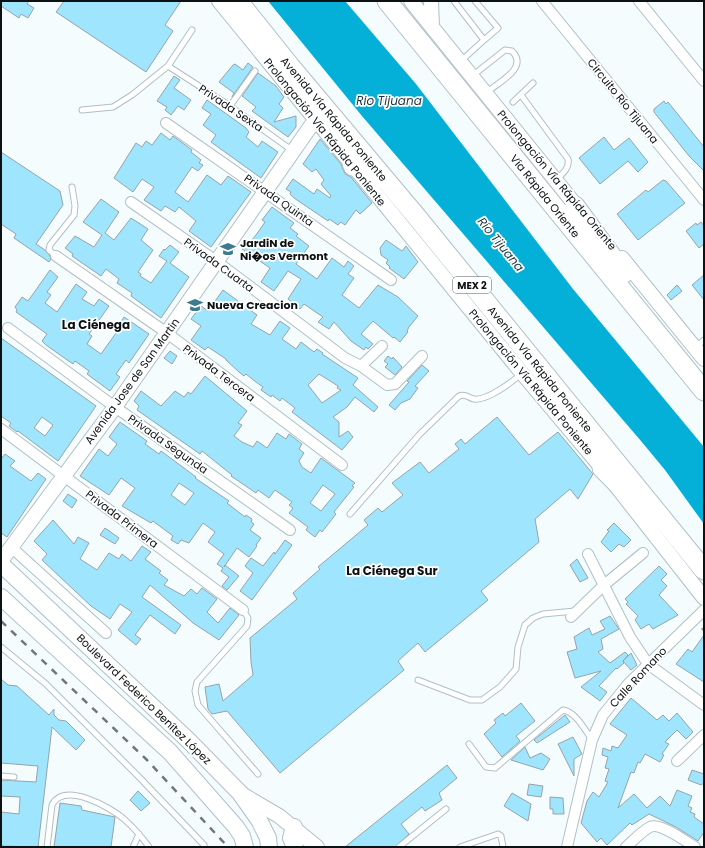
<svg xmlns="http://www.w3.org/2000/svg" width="705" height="848" font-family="Poppins,sans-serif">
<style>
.water{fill:#04b0d8}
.building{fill:#9fe5fe;stroke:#95a4aa;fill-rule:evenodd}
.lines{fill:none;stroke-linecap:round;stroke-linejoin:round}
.lane-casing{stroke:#b0c0c6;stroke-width:7}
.street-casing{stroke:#b0c0c6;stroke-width:12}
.secondary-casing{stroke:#b0c0c6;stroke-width:16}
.primary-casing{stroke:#b0c0c6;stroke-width:18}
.highway-casing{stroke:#b0c0c6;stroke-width:21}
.path{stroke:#8b9193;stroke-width:1.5;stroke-dasharray:4 2;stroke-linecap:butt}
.lane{stroke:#fff;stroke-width:5}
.street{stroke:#fff;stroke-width:10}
.secondary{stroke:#fff;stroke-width:14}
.primary{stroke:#fff;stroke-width:16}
.highway{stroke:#fff;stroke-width:19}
.rail{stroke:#717779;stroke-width:2.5;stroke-dasharray:7 7;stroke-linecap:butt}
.labels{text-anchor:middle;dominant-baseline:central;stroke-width:3.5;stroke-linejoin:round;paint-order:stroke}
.shield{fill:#fff;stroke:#55585a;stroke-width:1}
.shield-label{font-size:10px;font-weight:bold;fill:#0c1113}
.street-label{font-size:11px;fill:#0c1113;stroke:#fff}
.poi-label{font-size:11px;font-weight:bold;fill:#0c1113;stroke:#fff;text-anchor:start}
.water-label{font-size:12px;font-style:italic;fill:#1f363e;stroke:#fff}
.neighbourhood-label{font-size:12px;font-weight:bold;fill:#0c1113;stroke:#fff}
</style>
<rect width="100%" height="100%" fill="#f5fcfe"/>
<path class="water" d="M268 1H345L416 84 573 289 704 447V524L665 470 641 441 362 116Z"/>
<path class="building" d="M1 1H29L27 4 34 8 28 18 21 14 19 18 1 6Z
M64 1H181L165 25 173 31 146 72 56 12Z
M248 63 253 67 232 97 234 93 219 82 233 65 235 64 243 70Z
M258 73 276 86 284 97 279 104 283 108 274 122 296 116V127L288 137 252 111 256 107 242 96Z
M174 76 180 80 174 88 191 100 184 110 178 106 171 115 165 110 167 107 157 101Z
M207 100 246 128 249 132 246 137 258 147 262 141 278 152 261 178 211 142 216 135 203 125 211 114 202 108Z
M664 101 666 104 668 102 704 147V171L689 156 654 112V109Z
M161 133 170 140 173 136 192 150 191 152 201 160 199 163 203 165 198 171 192 167 175 192 188 202 207 175 221 185 228 176 251 192 211 247 189 231 196 221 179 207 175 212 165 206 161 211 144 200 154 187 142 179 133 192 114 178 136 143 142 147 146 141 152 145Z
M604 137 614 150 629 138 648 162 638 172 628 161 600 184 579 158Z
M320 139 341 164 345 174 351 177 372 203 360 214 356 210 345 225 341 222 338 225 329 219 328 221 294 198 290 194 291 192 286 189 293 179 314 194 317 189 330 198 331 196 321 184 324 180 316 169 312 172 303 164Z
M1 152 60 191 63 205 36 244 45 250 50 256 51 259 49 262 14 238 16 234 1 224Z
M663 180 666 181 685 203 638 240 617 214 646 190 648 192Z
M101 199 119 212 105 233 114 240 131 218 148 229 141 240 153 250 138 272 141 274 140 276 151 283 167 261 159 256 164 249 165 250 170 245 179 252 170 263 189 277 161 318 131 296 132 293 117 283 119 279 106 269 101 276 72 256 73 254 65 248 75 236 94 247 102 235 83 222Z
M272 207 294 223 290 228 298 234 296 236 309 246 296 264 317 279 332 258 344 267 348 261 354 266 348 274 354 278 342 295 359 308 378 285 398 297 418 316 409 327 407 331 408 332 400 342 394 337 393 338 373 321 361 334 373 344 368 349 366 347 364 350 351 341 334 322 329 329 318 322 323 317 304 304 300 309 288 299 301 279 288 271 274 291 261 282 270 268 242 249 248 240 250 242 256 235 265 222 262 220Z
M701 222 704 226V244L699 248 686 231 696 223 697 225Z
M386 240 402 251 406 246 418 262 404 279 389 268 390 267 386 263 388 260 381 255 380 248Z
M50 270 58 277 47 292 51 295 45 303 57 312 76 284 87 292 82 299 94 306 99 299 109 306 89 334 92 336 87 344 101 354 116 333 114 332 124 317 149 334 129 363 126 360 116 374 120 377 110 391 87 374 89 371 75 361 73 364 46 345 42 341 47 334 16 312 17 310 15 307 22 297 28 301Z
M704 275V300L692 285Z
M677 285 682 291 671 300 667 295Z
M223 290 257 315 251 324 270 335 280 321 290 328 282 339 296 349 301 342 314 352 317 349 323 353 322 354 358 378 353 385 378 407 374 412 355 397 347 407 333 417 339 422V437L348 431 353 437 342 450 292 412 295 408 282 398 280 401 272 395 271 397 261 390 263 387 256 382 246 374 244 376 239 372 226 360V359L208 347 205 350 191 340 201 326 191 319 201 306 208 311ZM319 374 338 386 337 388 341 390 322 403 308 385Z
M1 338 96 406 58 461 18 431 17 432 9 426 11 423 1 416ZM42 417 53 425 45 436 34 428Z
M170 351 177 356 172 364 164 358Z
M388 356 392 359 393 357 402 367 395 375 385 367 388 364 384 361Z
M422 365 429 371 415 386 418 388 410 399 401 403 395 410 389 405 409 382 407 381Z
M205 376 247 411 238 423 242 425 234 436 242 442 253 447 257 441 267 448 277 433 286 439 289 434 302 444 299 449 304 453 299 461 302 467 311 473 321 458 355 483 352 486 354 487 334 512 336 514 322 532 320 530 315 537 306 530 308 527 289 513 293 508 289 505 292 502 275 490 269 498 258 490 256 493 231 476 232 475 202 451 200 454 137 410 139 406 134 401 141 391 161 406 175 391 184 397 188 392 191 394ZM323 485 335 494 321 511 310 503Z
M497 417 529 455 558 432 593 474 578 499 570 489 535 519 539 542 481 591 488 600 425 652 418 643 398 661 404 670 280 773 227 711 212 714 208 709 205 687 219 684 223 701 253 675 251 662 250 638 297 599 293 593 320 569 318 567 368 525 364 520 378 508 382 512 403 495 392 483 420 462 429 473 459 449 455 444 461 439 465 444Z
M120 422 147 441 145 444 159 454 161 451 188 471 196 477 195 478 229 501 227 503 245 517 246 515 252 519 251 522 254 524 250 530 261 538 256 545 257 546 249 557 237 548 224 567 225 565 239 576 227 590 222 586 229 577 221 571 223 568 217 564 224 554 208 542 215 532 203 523 189 543 181 540 178 544 171 540 173 536 153 521 151 523 122 506 135 488 121 478 109 495 80 476 99 449 108 456 117 444 109 437ZM179 483 194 493 185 505 171 495Z
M5 454 15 461 10 466 31 481 38 473 46 479 7 537 1 533V459Z
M68 494 77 500 72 508 63 501Z
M53 520 74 544 78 537 89 543 80 559 97 570 109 553 119 559 122 554 131 561 142 546 151 552 145 559 161 571 159 573 168 580 164 585 184 596 191 589 197 594 202 588 217 599 207 612 218 623 230 608 239 615 219 640 193 623 150 585 142 597 181 625 175 634 150 615 135 635 141 639 136 645 118 630 132 612 120 604 110 619 91 606 42 560 47 554 34 541Z
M614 523 631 540 624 547 619 544 611 552 601 542 609 531 607 530Z
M105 528 119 538 115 544 100 535Z
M285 540 292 545 252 600 240 591 253 573 245 566 251 558 263 566 274 552 275 554Z
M577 559 588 578 580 582 570 565Z
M659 566 667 574 661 580 667 586 659 595 678 615 653 629 649 624 641 629 635 620 638 616 626 604 628 602 625 599Z
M610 616 619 629 601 639 603 649 598 652 610 663 625 652 628 655 623 661 624 663 617 669 616 668 599 686 607 692 600 701 581 687 601 671 575 678 567 652 577 649 574 637 589 628 592 635 605 629 600 621Z
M704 635V682L676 664 688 649 692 652Z
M631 653 637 665 631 670 623 661Z
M1 679 8 685 17 686 49 715 54 709V715L59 720 66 721 85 740 76 750 52 727 38 847 1 846V812L19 814 20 797 1 796V780L36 782 38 766 1 763Z
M631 698 657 720 663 715 669 721 677 713 693 732 686 739 677 730 665 742 669 744 662 754 664 755 660 762 645 754 640 763 638 762 634 773 631 772 618 808 634 794 647 808 660 796 670 806 677 790 692 796 688 806 692 808 690 812 695 814 694 817 704 824V832L698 841 676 827 649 814 632 825 630 823 607 845 601 838 597 842 581 823 587 801 593 792 599 797 608 782 605 781 609 769 605 768 608 757 602 755 603 748 611 751 612 746 618 748 627 735 610 724Z
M521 703 535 721 516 736 520 741 502 757 484 734 496 723 494 720 503 713 505 716Z
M565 715 570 722 537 743 534 740Z
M573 737 582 754 574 759V776L558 744Z
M525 747 530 758 541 753 550 759 543 770 511 760Z
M447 765 457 778 439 793 442 800 425 811 422 807 401 824 409 834 395 847H345Z
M692 770 704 774V783L701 785 688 780Z
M529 784 543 786 541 797 527 795Z
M138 791 150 803 141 811 130 800Z
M512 793 531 804 528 821 504 806Z
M550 797 563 798 564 814H553V809H550Z
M60 803 81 806 82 810 115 817 111 847H54Z"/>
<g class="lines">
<defs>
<path id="lane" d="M454 1 484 40 461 61
M475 1 498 28 484 40
M168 66 230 106 293 151
M472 76 505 50 512 51C529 68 499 82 487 92
M521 95 568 159C570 168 562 174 556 180
M513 102 533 83
M230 106 255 71
M82 110 113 107 132 95 168 66 192 30
M56 256 49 250 50 245 74 215 75 206 72 187
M696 347 704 340
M350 514 419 435 459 396C466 393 468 398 474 399 487 401 512 382 521 374
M243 610 248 618 247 626 197 682 195 691 198 705 258 774
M1 647 46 684 138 776 204 845
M418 680 470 700H482L500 687 516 669 518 647 525 625 533 618 543 614 575 611
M469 744 486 767 495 768 563 710C576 712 585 730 592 740
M1 776 14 777
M47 847 52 805C64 781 110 807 124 819 134 828 142 837 149 847
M133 847 139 834
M399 847 446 809
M460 847 498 834 501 836 503 847"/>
<path id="street" d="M542 1 704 200
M639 1 704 81
M166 123 391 280
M131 202 216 261 345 358 361 366 382 346
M56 256 167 333 342 465
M8 328 115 407 290 530
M361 366 387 385 395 384 422 356
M1 429 243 610
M11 547 106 633
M588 554 630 637 648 664 704 705
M571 617 604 585 643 553
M677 761 704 735
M567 847 592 740 603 715 629 683 704 610
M626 847C633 841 642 831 650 827 660 822 685 841 695 847"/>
<path id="secondary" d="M219 1 522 373 602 468 704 598
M411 1 582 213
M431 1 432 26
M622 258 704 359
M1 561 115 407 315 120
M240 793 279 816 317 847"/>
<path id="primary" d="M1 564 188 740 240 793 259 820 268 838 269 847
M1 597 170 752 236 827 242 836 245 847
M294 827 291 838 295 847"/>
<path id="highway" d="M238 1 290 66 416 216 704 570
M387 1 704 391
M339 138 349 152 353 166
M575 206 624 273
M602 468 624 490"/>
</defs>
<use href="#lane" class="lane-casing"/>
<use href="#street" class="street-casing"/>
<use href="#secondary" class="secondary-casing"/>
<use href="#primary" class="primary-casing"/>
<use href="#highway" class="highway-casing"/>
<path class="path" d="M704 628 702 629 704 631"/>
<use href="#lane" class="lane"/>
<use href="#street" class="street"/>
<use href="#secondary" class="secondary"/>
<use href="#primary" class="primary"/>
<use href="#highway" class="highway"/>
<path class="rail" d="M1 621 147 760 228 847"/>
</g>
<defs>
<symbol id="school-bare" viewBox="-9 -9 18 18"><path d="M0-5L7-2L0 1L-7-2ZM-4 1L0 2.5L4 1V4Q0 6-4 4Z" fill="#3c7b8f" stroke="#fff" stroke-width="2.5" paint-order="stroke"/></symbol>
</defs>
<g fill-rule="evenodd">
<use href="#school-bare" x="217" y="238" width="22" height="22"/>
<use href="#school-bare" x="184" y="294" width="22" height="22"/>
</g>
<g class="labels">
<rect class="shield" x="453" y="277" width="38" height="16" rx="3"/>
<g class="shield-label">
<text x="472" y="285">MEX 2</text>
</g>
<g class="street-label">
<text transform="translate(623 101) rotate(51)">Circuito Río Tijuana</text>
<text transform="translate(231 108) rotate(34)">Privada Sexta</text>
<text transform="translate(334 119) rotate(50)">Avenida Vía Rápida Poniente</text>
<text transform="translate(325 132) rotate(51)">Prolongación Vía Rápida Poniente</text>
<text transform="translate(557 180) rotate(50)">Prolongación Vía Rápida Oriente</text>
<text transform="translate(545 196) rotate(51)">Vía Rápida Oriente</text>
<text transform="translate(279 200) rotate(35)">Privada Quinta</text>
<text transform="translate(219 265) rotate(36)">Privada Cuarta</text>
<text transform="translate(540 369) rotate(51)">Avenida Vía Rápida Poniente</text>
<text transform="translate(219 373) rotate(37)">Privada Tercera</text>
<text transform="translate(132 381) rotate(-54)">Avenida Jose de San Martin</text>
<text transform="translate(531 382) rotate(50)">Prolongación Vía Rápida Poniente</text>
<text transform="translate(168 444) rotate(35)">Privada Segunda</text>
<text transform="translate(122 519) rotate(37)">Privada Primera</text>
<text transform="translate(638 677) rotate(-47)">Calle Romano</text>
<text transform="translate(144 699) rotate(44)">Boulevard Federico Benítez López</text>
</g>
<g class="poi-label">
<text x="240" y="243">JardiN de<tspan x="240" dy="13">Ni�os Vermont</tspan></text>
<text x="207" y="305">Nueva Creacion</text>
</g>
<g class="water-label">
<text x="389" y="100">Rio Tijuana</text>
<text transform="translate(501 244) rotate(51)">Río Tijuana</text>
</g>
<g class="neighbourhood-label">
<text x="96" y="324">La Ciénega</text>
<text x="392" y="570">La Ciénega Sur</text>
</g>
</g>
<rect width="705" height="848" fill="none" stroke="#0c1113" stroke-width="4"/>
</svg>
